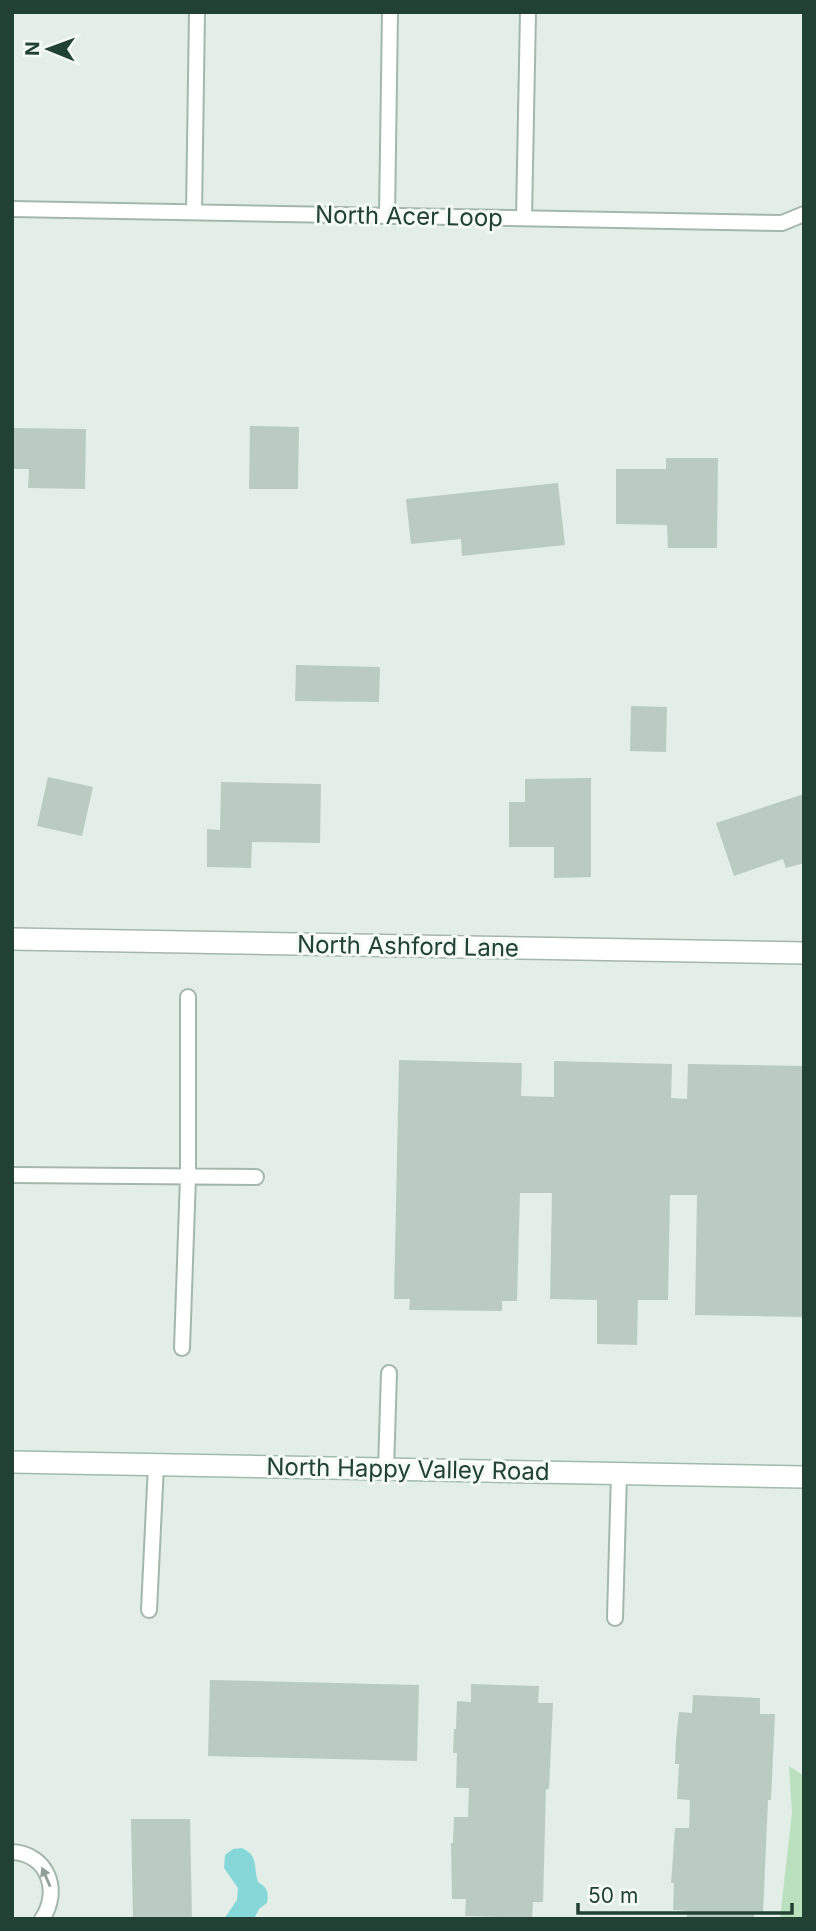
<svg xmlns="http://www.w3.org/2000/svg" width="816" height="1931" font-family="Inter,sans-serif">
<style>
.green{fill:#b9e1be}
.water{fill:#85d7d8}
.building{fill:#baccc2}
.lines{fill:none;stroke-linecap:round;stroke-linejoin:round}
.service-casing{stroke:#a4b7ad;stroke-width:18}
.minor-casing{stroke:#a4b7ad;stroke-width:24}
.secondary-casing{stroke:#a0bbad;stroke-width:24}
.service{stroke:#fff;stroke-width:14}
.minor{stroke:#fff;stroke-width:21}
.secondary{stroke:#fff;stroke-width:21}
.oneway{fill:#90a099}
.labels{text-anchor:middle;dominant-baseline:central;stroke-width:6;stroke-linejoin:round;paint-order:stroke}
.street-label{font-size:24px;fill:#204133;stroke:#f4faf6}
</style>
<rect width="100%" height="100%" fill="#e2eee7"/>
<path class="green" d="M789 1766 804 1776V1919H780L792 1812Z"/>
<path class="water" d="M242 1848C259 1856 253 1866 258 1882 267 1887 269 1892 267 1903L259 1909 254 1919H224L237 1900 238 1888 224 1868 225 1855 233 1849Z"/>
<path class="building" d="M250 426 299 427 298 489H249Z
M12 428 86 429 85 489 28 488 29 469H12Z
M666 458H718L717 548H668L667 525 616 524V469H666Z
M558 483 565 545 462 556 461 539 411 544 406 499Z
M296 665 380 667 379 702 295 701Z
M631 706 667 707 666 752 630 751Z
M48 777 93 787 82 836 37 826Z
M591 778V877L554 878V847H509V802H525V779Z
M221 782 321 784 320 843 252 842 251 868 207 867V829L220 830Z
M804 794V863L786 868 783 859 734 876 716 823Z
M399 1060 522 1063 521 1096 554 1097V1061L672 1064 671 1098 687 1099 688 1064 804 1066V1317L695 1315 697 1195H670L668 1300H638L637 1345 597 1344V1300L550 1299 552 1193H520L517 1301H502V1311L409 1310 410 1299H394Z
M210 1680 419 1685 417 1761 208 1756Z
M471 1684 539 1686 538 1703H553L549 1789H546L543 1902H533L532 1918 465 1916 466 1899H452L451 1843H453L454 1817H468L469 1788H456L457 1753H453L454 1729H456L457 1701 471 1702Z
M693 1695 760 1698V1714H775L771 1800H768L763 1914 754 1913V1919H687V1911L673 1910 674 1883H671L675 1828H689L690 1800 677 1799 679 1764H675L676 1740 679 1712 692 1713Z
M131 1819H190L192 1919H133Z"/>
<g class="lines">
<defs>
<path id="service" d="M12 209 782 223 804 214
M194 212 197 12
M387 216 390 12
M524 218 528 12
M12 1175 256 1177
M182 1348 188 1177V997
M386 1469 389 1373
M149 1610 156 1465
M615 1618 619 1473
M12 1852C48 1854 61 1891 42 1919"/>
<path id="minor" d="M12 939 804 953"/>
<path id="secondary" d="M12 1462 804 1477"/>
</defs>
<use href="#service" class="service-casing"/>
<use href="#minor" class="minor-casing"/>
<use href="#secondary" class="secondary-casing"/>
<use href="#service" class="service"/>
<use href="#minor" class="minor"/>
<use href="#secondary" class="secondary"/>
</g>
<defs><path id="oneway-solid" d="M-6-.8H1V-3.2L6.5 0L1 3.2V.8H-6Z" transform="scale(1.75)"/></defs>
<use class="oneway" href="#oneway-solid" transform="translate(46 1877) rotate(-114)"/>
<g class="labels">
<g class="street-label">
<text transform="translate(409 216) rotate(1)">North Acer Loop</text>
<text transform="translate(408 946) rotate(1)">North Ashford Lane</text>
<text transform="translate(408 1469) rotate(1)">North Happy Valley Road</text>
</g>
</g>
<rect width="816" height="1931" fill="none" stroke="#204133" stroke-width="28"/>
<g transform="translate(49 49) rotate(271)" stroke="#f4faf6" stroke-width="5" paint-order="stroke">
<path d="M0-5L12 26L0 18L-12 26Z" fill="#204133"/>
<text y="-10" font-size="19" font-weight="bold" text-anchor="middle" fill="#204133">N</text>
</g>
<path d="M578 1903v10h214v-10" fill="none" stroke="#204133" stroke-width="3.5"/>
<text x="588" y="1903" font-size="21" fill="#204133" stroke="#f4faf6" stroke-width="5" paint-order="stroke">50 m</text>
</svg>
